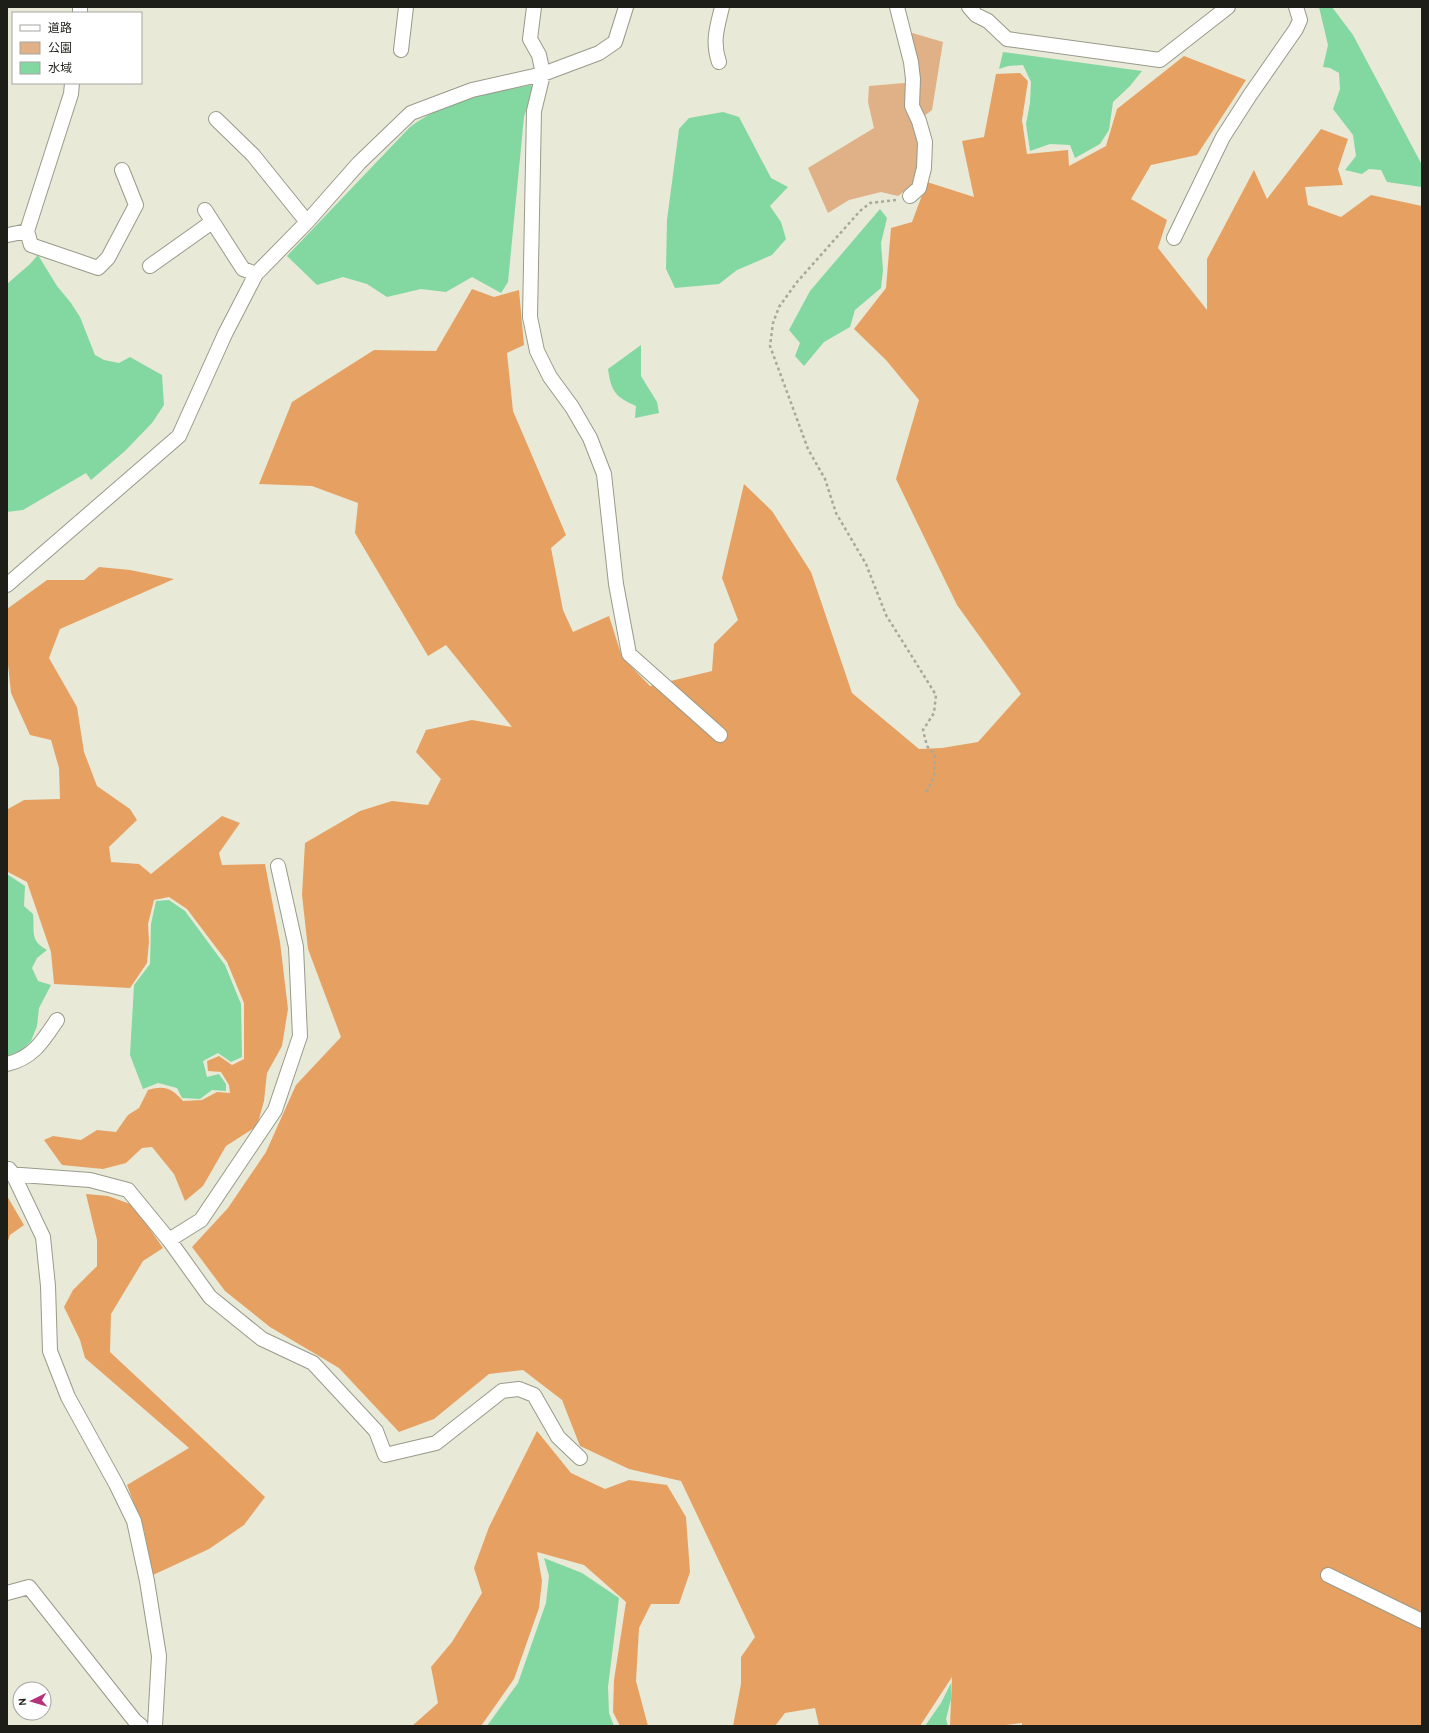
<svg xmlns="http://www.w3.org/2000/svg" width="1429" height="1733" font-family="Karla,'Noto Sans JP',sans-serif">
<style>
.green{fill:#e0b086}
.forest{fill:#e6a162}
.water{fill:#83d8a1}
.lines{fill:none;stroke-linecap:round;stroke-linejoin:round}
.street-casing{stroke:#999a8a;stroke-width:16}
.path{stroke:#a8a99b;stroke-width:2.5;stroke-dasharray:3 3;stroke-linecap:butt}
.street{stroke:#fff;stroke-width:14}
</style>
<rect width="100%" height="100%" fill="#e8e9d7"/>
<path class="green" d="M909 32 943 42 932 110 915 123 919 161 913 185 898 196 881 192 849 200 828 213 808 168 874 128 868 102 869 86 916 82Z"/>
<path class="forest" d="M1184 56 1246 80 1197 155 1151 165 1131 199 1167 220 1158 248 1207 310V259L1254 170 1267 199 1321 129 1348 139 1338 169 1343 185 1305 187 1308 205 1341 217 1371 195 1422 206V1726H1022V1723L998 1726H950L952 1677 920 1726H819L815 1708 785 1713 775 1726H733L741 1684V1657L755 1637 681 1481 629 1469 580 1446 562 1400 523 1370 489 1374 434 1419 399 1432 339 1368 270 1327 225 1291 192 1247 228 1208 266 1152 296 1085 341 1037 308 949 302 895 305 843 360 811 392 801 428 805 441 779 416 752 426 730 472 720 512 727 446 645 428 656 355 533 358 503 312 486 259 484 292 402 374 350 436 351 472 289 494 297 519 290 524 345 507 353 513 411 566 535 551 548 563 610 573 632 609 616 622 657 650 686 712 671 714 644 738 620 722 578 744 484 772 511 811 572 852 693 919 749 942 748 978 742 1021 694 957 605 896 479 919 400 886 360 854 329 886 288 891 228 912 222 927 182 974 197 962 141 984 137 996 74 1020 73 1028 81 1022 120 1027 154 1068 150 1069 166 1106 146 1117 109Z
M99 567 130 570 174 579 60 629 49 658 77 707 84 752 97 786 130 809 137 820 109 847 111 862 139 864 151 874 222 816 240 823 219 853 222 865 265 864 280 942 288 1009 282 1046 267 1073 264 1101 257 1126 226 1146 203 1186 185 1201 174 1174 152 1147 142 1148 126 1163 103 1169 62 1165 44 1140 53 1136 81 1140 97 1130 116 1132 128 1115 139 1108 148 1090C164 1085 172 1088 183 1101L202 1100 217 1092 230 1093 229 1085 221 1072 208 1071 207 1061 219 1056 232 1065 244 1059V1003L227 962 187 909 169 897 154 900 148 924 149 942 147 963 130 988 54 984 51 952 27 882 8 872 7 870 8 809 24 800 60 799 59 768 51 740 30 735 11 693 7 655V609L47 580H84Z
M86 1194 108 1196 133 1205 163 1248 143 1261 111 1314 110 1352 265 1497 244 1525 209 1549 153 1575 144 1530 127 1485 189 1448 85 1358 80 1340 64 1307 73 1290 97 1266V1240Z
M7 1196 24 1225 10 1235 7 1244Z
M537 1431 571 1473 605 1489 629 1480 667 1485 686 1517 690 1572 679 1604H651L639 1628 636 1681 648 1726H620L613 1712 614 1680 626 1602 584 1565 537 1552 542 1581 539 1608 514 1679 481 1726H412L438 1703 431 1667 452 1642 482 1593 474 1568 489 1527Z"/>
<path class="water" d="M1319 7H1332L1353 35 1422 165V187L1387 182 1381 170 1369 169 1362 174 1345 170 1356 156 1353 135 1333 109 1340 89 1339 73 1330 68 1323 67 1328 45Z
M1003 52 1142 71 1130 86 1113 102 1109 130 1100 144 1075 158 1070 145 1050 144 1030 151 1026 124 1030 103 1031 82 1023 65 1008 66 999 69Z
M531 85 533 88 524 117 508 282 501 293 472 277 446 292 421 289 387 297 367 284 343 277 317 285 287 256 410 127C446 100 487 94 531 85Z
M723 112 739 117 771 178 788 187 770 206 781 222 786 239 772 255 737 270 719 284 675 288 666 269 667 220 679 129 689 118Z
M880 209 887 218 881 243 883 270 881 288 855 310 850 327 824 342 804 366 795 356 800 343 789 330 810 291Z
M38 255 57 286 71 303 80 317 95 355 104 360 119 363 130 357 162 375 164 405 152 423 125 451 91 480 86 473 23 510 7 512V284L30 264Z
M641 345V376L657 402 659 413 635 418 636 406C616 397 611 392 608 369Z
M7 874 25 886 24 906 33 914C35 932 29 940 47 950L37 958 32 968 38 981 51 985 39 1008 37 1026 31 1041 22 1050 7 1056Z
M169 900 185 911 225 965 241 1004 242 1057 231 1062 218 1053 203 1061 207 1077 219 1074 226 1084V1091L212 1090 200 1099 182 1098 177 1088 158 1083 143 1089 130 1055 134 985 150 964 151 924 156 901Z
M544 1558 582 1573 619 1598 608 1687 609 1713 614 1726H487L518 1683 546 1603 549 1576Z
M951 1683V1699L946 1719 948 1726H925L941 1703Z"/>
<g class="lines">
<defs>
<path id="street" d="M534 7 530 39 539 55 543 74 534 111 530 317 537 351 550 377 572 407 590 438 604 474 616 584 629 654 720 735
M897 7 911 62 913 79 912 106 919 121 925 142 924 168 919 188 910 196
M969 7 976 15 988 21 1007 39 1160 60 1228 7
M80 13V7
M401 50 406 7
M719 62C712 41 717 28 722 7
M216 119 253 155 307 222
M205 210 243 269 256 274
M27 231 71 94 72 83
M8 235 27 231 31 245 98 268 108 258 136 205 122 170
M1174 238 1223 137 1250 95 1296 29 1300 20 1296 7
M150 266 212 222
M7 585 179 436 225 334 256 274 307 222 359 163 411 113 472 90 543 74 599 53 615 42 626 7
M7 1064C33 1058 43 1041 57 1020
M9 1169 13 1174 43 1237 48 1286 50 1351 68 1397 116 1484 134 1521 147 1581 159 1656 155 1726
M7 1174 90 1180 128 1190 169 1240 210 1297 262 1339 313 1363 376 1431 385 1455 436 1443 502 1391 519 1389 534 1395 558 1437 580 1458
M169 1240 201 1220 275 1110 300 1036 296 947 278 866
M1328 1575 1422 1621
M7 1593 29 1587 135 1721 141 1726"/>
</defs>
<use href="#street" class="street-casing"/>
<path class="path" d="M896 200 870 203 860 211 797 282 779 307 773 323 770 346 808 449 825 479 836 513 866 564 886 615 936 695 934 713 923 730 927 746 935 755 934 777 925 795"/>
<use href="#street" class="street"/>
</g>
<rect width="1429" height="1733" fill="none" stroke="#1e1e18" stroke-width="16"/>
<rect x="12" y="12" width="130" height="72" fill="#ffffff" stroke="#a5a5a3"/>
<rect x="20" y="25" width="20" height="6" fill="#ffffff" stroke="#a5a5a3"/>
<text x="48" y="32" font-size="12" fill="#1e1e18">道路</text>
<rect x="20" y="42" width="20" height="12" fill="#e0b086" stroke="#a5a5a3"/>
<text x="48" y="52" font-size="12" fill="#1e1e18">公園</text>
<rect x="20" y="62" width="20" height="12" fill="#83d8a1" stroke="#a5a5a3"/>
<text x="48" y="72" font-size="12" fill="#1e1e18">水域</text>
<g transform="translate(32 1701) rotate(265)"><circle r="19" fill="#ffffff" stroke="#a5a5a3"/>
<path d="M0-3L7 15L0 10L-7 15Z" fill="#b63278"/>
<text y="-6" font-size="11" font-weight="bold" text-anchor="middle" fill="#1e1e18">N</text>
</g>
</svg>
